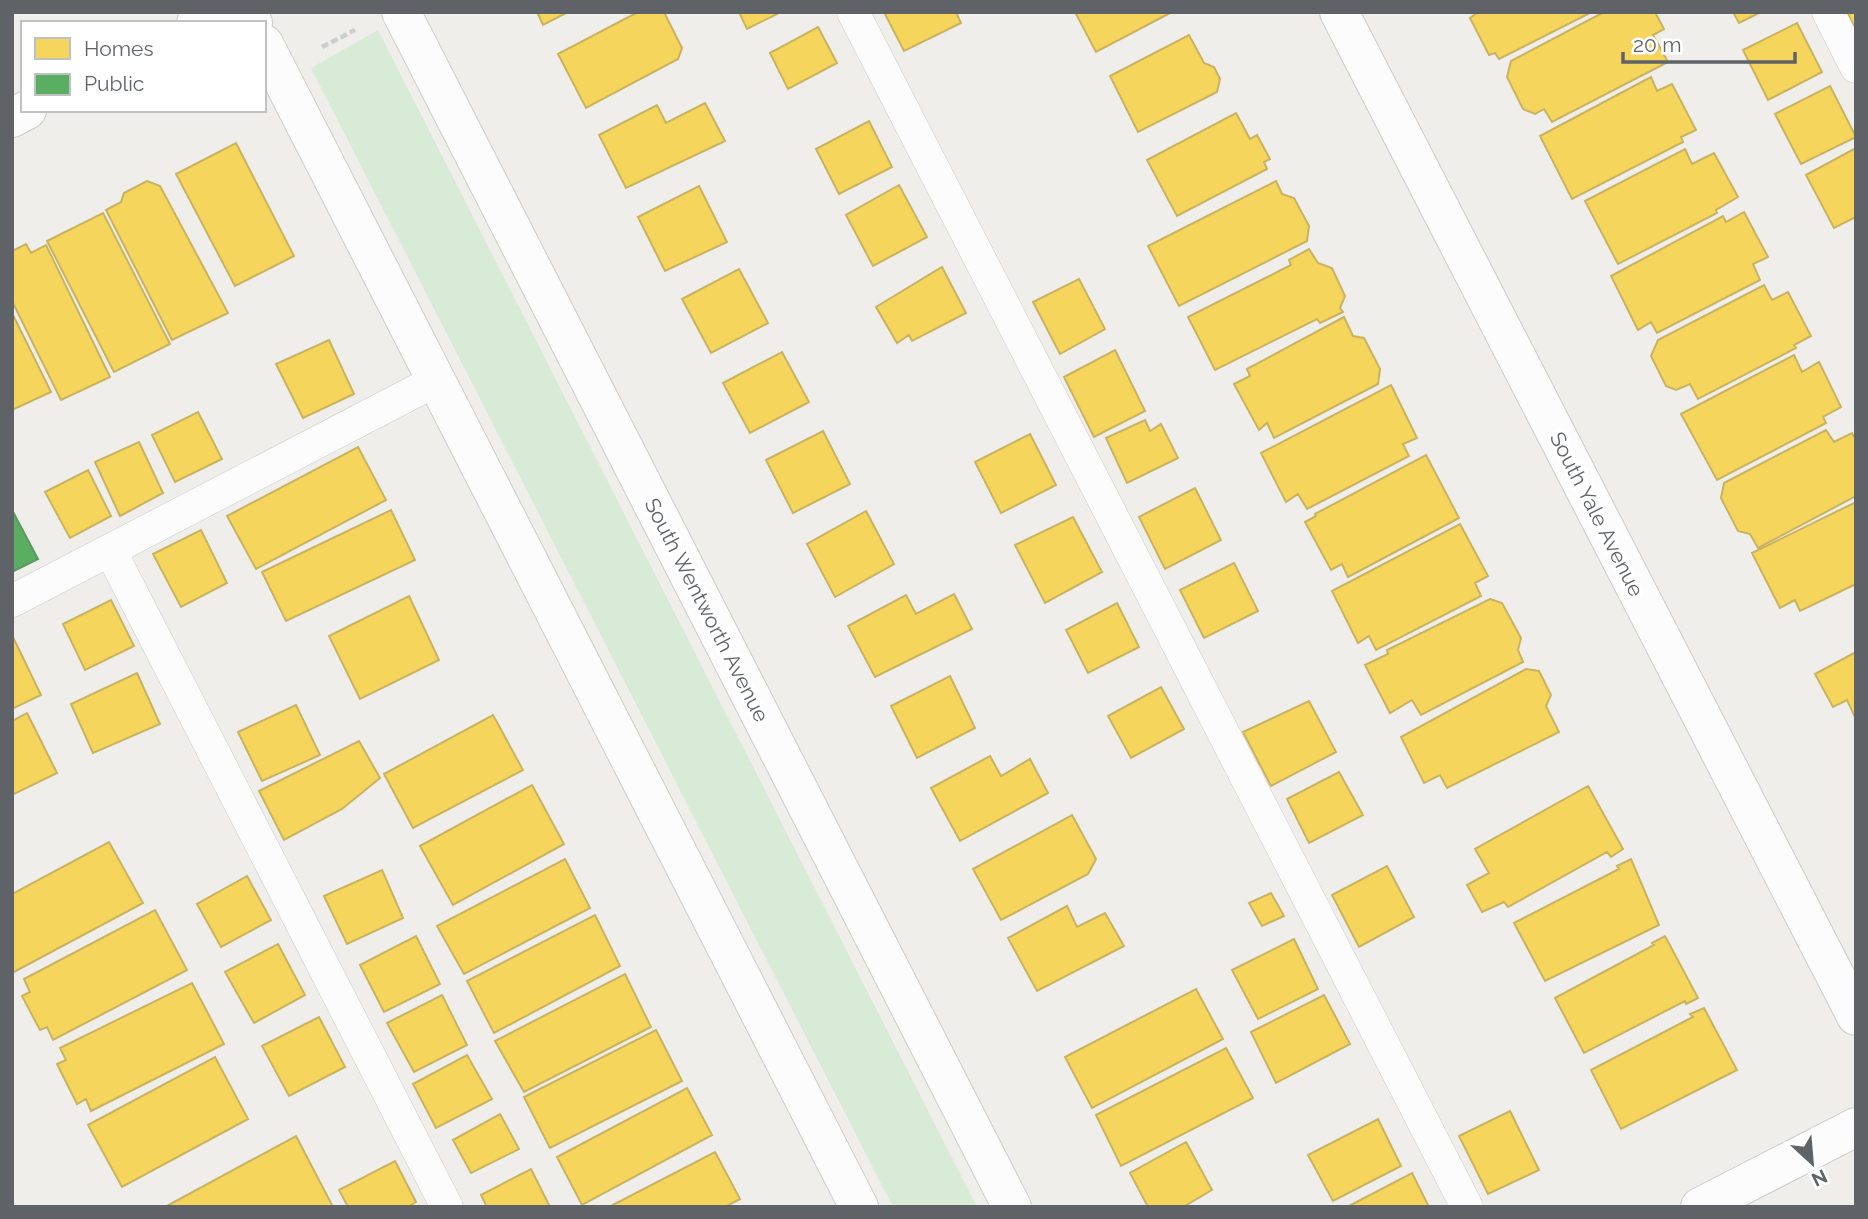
<svg xmlns="http://www.w3.org/2000/svg" width="1868" height="1219" font-family="Raleway,sans-serif">
<style>
.green{fill:#d8ebd6}
.homes{fill:#f6d55c;stroke:#c9b360;stroke-width:2}
.public{fill:#5aae61;stroke:#5c9863;stroke-width:2}
.lines{fill:none;stroke-linecap:round;stroke-linejoin:round}
.lane-casing{stroke:#cbcccc;stroke-width:33}
.street-casing{stroke:#cbcccc;stroke-width:40}
.path{stroke:#cacfcc;stroke-width:4.5;stroke-dasharray:7 3.5;stroke-linecap:butt}
.lane{stroke:#fdfcfc;stroke-width:32}
.street{stroke:#fdfcfc;stroke-width:38}
.labels{text-anchor:middle;dominant-baseline:central;stroke-width:7;stroke-linejoin:round;paint-order:stroke}
.street-label{font-size:21px;fill:#5f6368;stroke:#fff}
</style>
<rect width="100%" height="100%" fill="#efeeea"/>
<path class="green" d="M378 30 977 1207H893L311 68Z"/>
<path class="homes" d="M537 12H568L543 25Z
M638 12H664L682 48 678 59 586 108 558 54Z
M739 12H781L747 29Z
M884 12H956L961 23 904 51Z
M1075 12H1172L1096 52Z
M1478 12H1587L1588 14 1499 59 1495 53 1489 55 1470 18Z
M1604 12H1655L1664 29 1653 35 1668 62 1552 122 1544 109 1535 114 1523 109 1507 77 1511 61Z
M1733 12H1761L1739 23Z
M1847 12H1856V31Z
M1797 23 1822 72 1768 100 1743 50Z
M818 27 837 63 788 89 770 53Z
M1189 35 1204 63 1214 67 1220 79 1217 92 1138 132 1110 76Z
M1651 77 1657 91 1672 84 1696 130 1681 137 1683 142 1572 199 1540 136Z
M1830 86 1856 137 1801 164 1775 114Z
M705 103 725 141 626 188 599 135 657 105 666 123Z
M1236 113 1250 139 1257 135 1270 159 1264 162 1267 169 1177 216 1147 160Z
M869 121 892 167 839 194 816 149Z
M236 143 294 256 235 286 176 174Z
M1856 148V217L1834 228 1806 175Z
M1685 149 1692 164 1714 153 1738 197 1716 210 1717 213 1618 264 1585 201Z
M147 181 160 186 228 313 172 340 106 210 121 202 124 193Z
M1276 181 1282 194 1294 198 1309 226 1307 241 1179 306 1148 246Z
M899 185 927 237 873 266 846 215Z
M699 186 727 242 665 271 638 217Z
M1744 212 1768 257 1753 264 1760 280 1657 333 1651 322 1638 330 1611 276 1723 216 1726 222Z
M103 213 170 344 114 372 47 241Z
M26 244 31 253 46 245 110 377 61 400 12 301V251Z
M1309 249 1318 263 1332 268 1345 296 1340 308 1343 312 1320 323 1317 319 1215 370 1188 317 1291 265 1289 260Z
M942 267 966 313 912 341 909 335 897 343 876 307Z
M739 269 768 323 711 353 682 299Z
M1079 279 1105 329 1060 354 1033 302Z
M1764 285 1772 300 1788 292 1811 336 1794 345 1796 348 1698 399 1690 384 1676 390 1666 386 1651 356 1658 340Z
M12 313 51 392 12 410Z
M1344 317 1353 336 1364 338 1380 369 1378 384 1274 438 1267 423 1259 430 1234 384 1250 376 1247 369Z
M329 340 354 394 303 418 276 364Z
M1115 350 1145 411 1094 437 1064 377Z
M782 352 809 402 750 433 723 383Z
M1794 355 1802 372 1819 362 1841 407 1823 417 1826 423 1717 480 1681 414Z
M1391 385 1417 438 1403 444 1409 456 1307 509 1298 494 1286 502 1261 453Z
M198 412 222 459 175 482 152 435Z
M1145 420 1150 431 1161 424 1178 458 1127 483 1106 438Z
M1826 430 1834 442 1852 433 1856 440V496L1758 548 1750 534 1738 531 1721 498 1724 483Z
M823 431 850 484 793 513 766 460Z
M1030 434 1056 485 1001 513 975 462Z
M139 442 163 493 120 516 95 462Z
M358 447 386 500 256 569 227 516Z
M1426 455 1459 518 1348 577 1342 564 1331 570 1305 522 1316 516 1315 514Z
M88 470 111 516 70 538 45 492Z
M1195 488 1221 540 1165 569 1139 517Z
M1856 502V584L1800 611 1795 600 1780 608 1752 553Z
M391 510 415 560 286 621 262 572Z
M866 511 894 564 835 597 807 544Z
M1073 517 1102 572 1045 603 1015 545Z
M1460 524 1488 576 1475 583 1481 596 1376 650 1369 636 1358 643 1332 591Z
M201 530 227 583 181 607 153 554Z
M1234 563 1258 611 1204 638 1180 590Z
M954 594 972 629 875 677 848 626 906 595 916 614Z
M409 596 439 660 360 699 329 636Z
M1490 599 1502 603 1521 638 1518 650 1523 662 1421 715 1412 700 1390 713 1365 665 1388 654 1387 650Z
M111 600 134 646 85 670 63 624Z
M1117 603 1139 647 1088 673 1066 630Z
M12 635 41 695 12 709Z
M1856 652V716L1855 717 1847 700 1833 707 1815 674Z
M1526 669 1539 671 1551 695 1546 706 1559 732 1447 788 1440 775 1424 783 1401 737Z
M137 673 160 724 93 753 71 704Z
M950 676 975 728 917 758 891 706Z
M1161 687 1184 729 1131 758 1108 716Z
M1309 701 1336 752 1271 786 1243 732Z
M296 705 320 755 262 781 238 732Z
M27 713 57 773 12 795V721Z
M493 715 523 770 413 828 384 774Z
M359 741 380 778 342 809 284 840 259 791Z
M990 756 1001 776 1030 759 1048 793 960 841 931 788Z
M1339 772 1363 815 1309 843 1287 799Z
M532 785 564 844 453 905 420 846Z
M1588 786 1623 849 1611 857 1607 852 1508 907 1504 902 1482 912 1467 885 1489 873 1475 849Z
M1072 815 1096 859 1088 874 1001 920 973 869Z
M109 842 143 903 12 973V894Z
M565 859 590 908 464 974 437 926Z
M1631 859 1659 925 1545 981 1514 923 1619 869 1617 866Z
M1387 866 1414 917 1359 947 1332 895Z
M382 870 403 918 347 944 324 896Z
M247 876 271 920 221 947 197 904Z
M1271 893 1284 916 1262 926 1249 903Z
M1067 906 1077 927 1105 913 1124 946 1037 991 1008 938Z
M155 910 187 970 53 1040 47 1027 40 1030 22 996 30 992 24 979Z
M595 915 620 966 494 1033 467 981Z
M416 936 440 984 384 1012 360 965Z
M1665 936 1698 998 1686 1004 1685 1001 1584 1053 1555 998 1654 945 1652 943Z
M1294 939 1318 989 1258 1019 1232 970Z
M278 944 305 995 254 1023 225 972Z
M625 974 651 1027 524 1092 495 1041Z
M192 983 224 1044 91 1111 86 1099 77 1104 57 1064 66 1060 60 1048Z
M1196 989 1223 1039 1092 1108 1065 1057Z
M442 995 467 1045 414 1072 387 1023Z
M1324 995 1350 1044 1276 1083 1251 1032Z
M1704 1008 1737 1070 1621 1129 1591 1070 1693 1017 1690 1014Z
M319 1017 345 1067 289 1096 262 1046Z
M656 1030 682 1081 550 1148 524 1097Z
M1226 1048 1253 1098 1121 1166 1096 1115Z
M467 1055 492 1099 436 1128 413 1084Z
M215 1057 248 1119 122 1187 88 1125Z
M687 1088 712 1135 582 1205 557 1157Z
M1510 1111 1539 1170 1488 1194 1459 1136Z
M500 1114 519 1149 471 1173 453 1140Z
M1378 1119 1401 1166 1333 1201 1308 1155Z
M296 1136 333 1207H165Z
M1186 1142 1212 1190 1183 1207H1148L1130 1173Z
M715 1152 740 1199 725 1207H609Z
M395 1161 416 1202 408 1207H348L339 1190Z
M531 1169 550 1207H487L481 1195Z
M1412 1173 1429 1207H1347Z"/>
<path class="public" d="M12 510 38 559 12 572Z"/>
<g class="lines">
<defs>
<path id="lane" d="M853 12 1467 1207
M1828 12 1856 67
M110 550 447 1207
M12 601 437 380"/>
<path id="street" d="M248 12 253 23
M401 12 1012 1207
M1339 12 1856 1016
M196 23 216 12
M264 44 859 1207
M12 118 27 110
M1700 1207 1856 1127"/>
</defs>
<use href="#lane" class="lane-casing"/>
<use href="#street" class="street-casing"/>
<path class="path" d="M322 47 355 30"/>
<use href="#lane" class="lane"/>
<use href="#street" class="street"/>
</g>
<g class="labels">
<g class="street-label">
<text transform="translate(1597 514) rotate(63)">South Yale Avenue</text>
<text transform="translate(707 610) rotate(63)">South Wentworth Avenue</text>
</g>
</g>
<rect width="1868" height="1219" fill="none" stroke="#5f6368" stroke-width="28"/>
<rect x="21" y="21" width="245" height="91" fill="#ffffff" stroke="#bfc1c3" stroke-width="2"/>
<rect x="35" y="38" width="35" height="21" fill="#f6d55c" stroke="#bfc1c3" stroke-width="2"/>
<text x="84" y="56" font-size="21" fill="#5f6368">Homes</text>
<rect x="35" y="74" width="35" height="21" fill="#5aae61" stroke="#bfc1c3" stroke-width="2"/>
<text x="84" y="91" font-size="21" fill="#5f6368">Public</text>
<g transform="translate(1812 1163) rotate(154)" stroke="#ffffff" stroke-width="5" paint-order="stroke">
<path d="M0-5L12 26L0 18L-12 26Z" fill="#5f6368"/>
<text y="-10" font-size="19" font-weight="bold" text-anchor="middle" fill="#5f6368">N</text>
</g>
<path d="M1623 52v10h172v-10" fill="none" stroke="#5f6368" stroke-width="3.5"/>
<text x="1633" y="52" font-size="21" fill="#5f6368" stroke="#ffffff" stroke-width="5" paint-order="stroke">20 m</text>
</svg>
